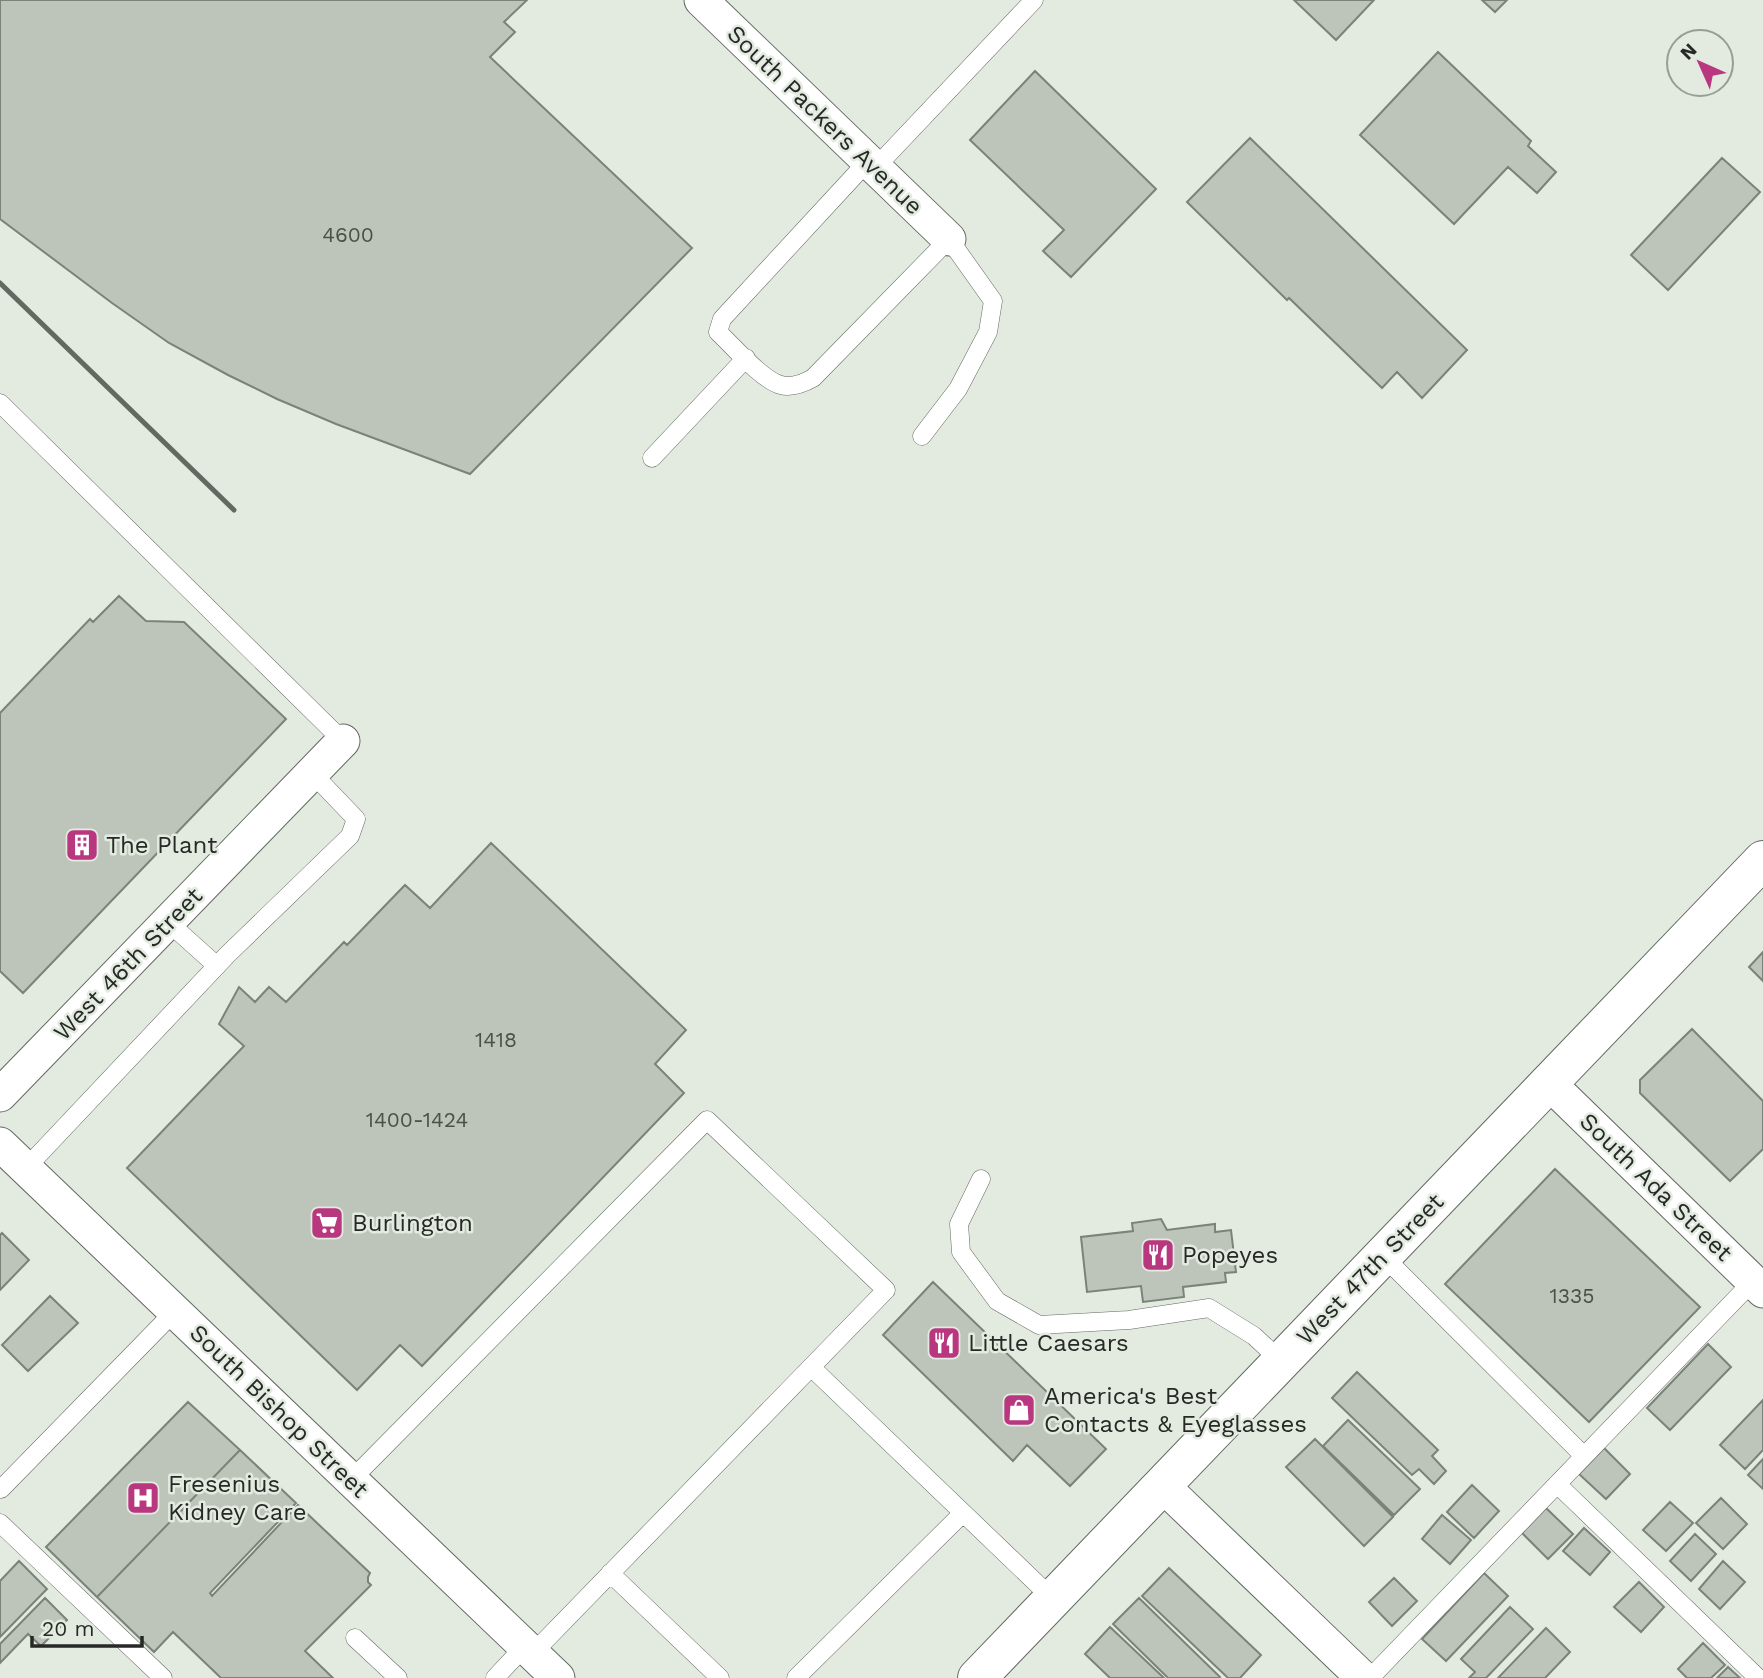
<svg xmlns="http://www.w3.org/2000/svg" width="1763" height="1678" font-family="'Work Sans',sans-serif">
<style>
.building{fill:#bdc5bb;stroke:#7a8279;stroke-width:2}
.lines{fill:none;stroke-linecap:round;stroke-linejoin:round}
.lane-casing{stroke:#626960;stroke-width:19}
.street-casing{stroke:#626960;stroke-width:35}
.secondary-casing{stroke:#626960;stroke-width:40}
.lane{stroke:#fff;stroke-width:18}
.street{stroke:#fff;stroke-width:33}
.secondary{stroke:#fff;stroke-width:38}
.rail{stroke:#646863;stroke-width:5}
.labels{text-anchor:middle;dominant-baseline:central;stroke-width:5;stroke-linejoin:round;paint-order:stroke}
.number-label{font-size:21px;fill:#4c504a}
.street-label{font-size:24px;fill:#262925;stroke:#e3ebe1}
.poi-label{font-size:24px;fill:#262925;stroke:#e3ebe1;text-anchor:start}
</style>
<rect width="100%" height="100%" fill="#e3ebe1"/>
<path class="building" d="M0 0H527L504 22 515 32 490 57 692 248 470 474 336 424 277 399 228 375 169 343 112 303 0 219Z
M1294 0H1374L1336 40Z
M1482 0H1507L1495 12Z
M1438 52 1531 141 1528 146 1556 172 1537 193 1508 167 1454 224 1360 135Z
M1035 71 1156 189 1071 277 1043 251 1064 230 970 140Z
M1250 138 1467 350 1422 398 1397 372 1382 388 1289 298 1287 300 1187 202Z
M1722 158 1760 192 1668 290 1631 255Z
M119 596 146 621 184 622 286 719 23 993 0 971V713L90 619 93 622Z
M491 843 686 1030 655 1064 684 1093 422 1366 400 1345 357 1390 127 1168 244 1046 219 1024 239 987 255 1002 269 987 286 1002 344 942 347 945 405 885 430 908Z
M1763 952V981L1749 967Z
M1692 1029 1763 1101V1149L1730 1181 1640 1093V1080Z
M1555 1169 1700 1307 1589 1422 1445 1284Z
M1161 1219 1167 1230 1215 1224V1232L1231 1230 1236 1272 1225 1273 1226 1282 1183 1287 1184 1297 1143 1302 1141 1286 1087 1292 1081 1237 1133 1231 1132 1223Z
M2 1233 29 1260 0 1290V1235Z
M933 1282 1106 1449 1070 1486 1027 1445 1013 1461 883 1335Z
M50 1296 78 1323 28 1371 2 1345Z
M1708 1344 1731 1367 1670 1430 1647 1408Z
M1357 1372 1438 1450 1432 1456 1446 1471 1434 1484 1419 1469 1412 1475 1332 1398Z
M1763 1400V1450L1745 1469 1720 1445Z
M188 1402 240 1450 97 1597 46 1547Z
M1348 1420 1420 1489 1394 1515 1323 1446Z
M1315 1439 1393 1517 1364 1546 1286 1467Z
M1604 1448 1630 1474 1606 1499 1579 1474Z
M240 1450 296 1503 210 1593 212 1596 298 1505 370 1573 368 1577V1582L371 1585 305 1651 333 1678H221L173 1632 154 1652 97 1597Z
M1763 1459V1489L1748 1475Z
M1472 1485 1499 1511 1474 1538 1447 1512Z
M1721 1498 1747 1524 1723 1549 1696 1523Z
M1670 1502 1693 1523 1666 1551 1643 1530Z
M1546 1508 1573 1534 1548 1559 1522 1533Z
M1442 1515 1471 1540 1450 1564 1422 1539Z
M1584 1528 1610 1552 1590 1575 1563 1551Z
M1695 1534 1716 1554 1691 1581 1670 1561Z
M19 1561 47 1589 0 1637V1581Z
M1723 1561 1745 1582 1720 1609 1699 1589Z
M1169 1568 1261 1655 1240 1678H1228L1142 1596Z
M1484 1573 1508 1596 1446 1661 1422 1639Z
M1394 1578 1417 1601 1392 1626 1369 1602Z
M1639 1582 1664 1607 1641 1632 1614 1607Z
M45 1598 67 1620 41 1646 28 1634 0 1663V1644Z
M1139 1598 1220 1677 1219 1678H1168L1113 1624Z
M1510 1607 1533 1629 1486 1678H1469L1475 1672 1461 1659Z
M1110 1627 1164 1678H1110L1085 1654Z
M1546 1628 1570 1652 1545 1678H1498Z
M1703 1643 1725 1665 1711 1678H1687L1678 1669Z
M1728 1667 1740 1678H1717Z"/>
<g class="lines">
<defs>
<path id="lane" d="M868 161 722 319 718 332C733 346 763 381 781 385 792 388 804 383 813 378L949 239 993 301 988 332 958 389 922 436
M875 168 1034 0
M0 403 343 741
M652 458 746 358
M168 922 217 966
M26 1168 228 954 350 836 356 819 312 773
M981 1179 959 1224 961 1252 997 1301 1039 1325 1129 1320 1209 1308 1254 1336 1282 1362
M1383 1256 1584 1456
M811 1367 1053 1599
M351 1480 707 1120 886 1290 532 1654
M1557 1484 1758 1678
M1 1489 175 1311
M0 1523 163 1678
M610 1573 720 1678
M355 1638 398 1678
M495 1678 525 1646
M796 1678 963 1513
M1370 1678 1756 1278"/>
<path id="street" d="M701 0 949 239
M1549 1083 1763 1291
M0 1095 343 741
M0 1144 558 1678
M1162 1485 1363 1678"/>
<path id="secondary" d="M977 1678 1763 860"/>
</defs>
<use href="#lane" class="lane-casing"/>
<use href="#street" class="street-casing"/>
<use href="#secondary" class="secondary-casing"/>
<use href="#lane" class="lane"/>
<use href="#street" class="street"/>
<use href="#secondary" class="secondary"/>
<path class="rail" d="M0 283 234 510"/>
</g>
<defs>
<symbol id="building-square" viewBox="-11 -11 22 22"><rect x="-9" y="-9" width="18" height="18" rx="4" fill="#b8377f" stroke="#e3ebe1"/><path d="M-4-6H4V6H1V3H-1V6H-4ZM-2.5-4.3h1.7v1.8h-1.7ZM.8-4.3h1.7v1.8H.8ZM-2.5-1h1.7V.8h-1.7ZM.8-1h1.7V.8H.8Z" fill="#fff"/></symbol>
<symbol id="supermarket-square" viewBox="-11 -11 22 22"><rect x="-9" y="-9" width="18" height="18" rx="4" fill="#b8377f" stroke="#e3ebe1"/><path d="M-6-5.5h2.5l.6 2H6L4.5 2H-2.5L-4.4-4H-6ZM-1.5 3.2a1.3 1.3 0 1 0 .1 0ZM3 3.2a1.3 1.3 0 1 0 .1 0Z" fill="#fff"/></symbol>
<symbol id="restaurant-square" viewBox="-11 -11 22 22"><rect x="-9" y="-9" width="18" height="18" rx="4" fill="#b8377f" stroke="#e3ebe1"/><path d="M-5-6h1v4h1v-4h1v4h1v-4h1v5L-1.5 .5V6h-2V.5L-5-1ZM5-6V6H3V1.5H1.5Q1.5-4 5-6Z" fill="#fff"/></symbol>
<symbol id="shop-square" viewBox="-11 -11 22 22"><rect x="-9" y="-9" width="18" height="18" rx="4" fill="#b8377f" stroke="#e3ebe1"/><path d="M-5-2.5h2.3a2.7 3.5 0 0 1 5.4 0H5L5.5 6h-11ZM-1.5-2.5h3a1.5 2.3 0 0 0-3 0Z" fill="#fff"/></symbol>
<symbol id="hospital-square" viewBox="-11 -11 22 22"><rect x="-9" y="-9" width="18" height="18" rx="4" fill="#b8377f" stroke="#e3ebe1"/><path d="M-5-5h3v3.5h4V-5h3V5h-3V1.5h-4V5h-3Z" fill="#fff"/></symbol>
</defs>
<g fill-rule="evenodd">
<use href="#building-square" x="63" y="826" width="38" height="38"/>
<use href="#supermarket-square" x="308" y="1204" width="38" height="38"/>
<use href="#restaurant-square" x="1139" y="1236" width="38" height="38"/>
<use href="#restaurant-square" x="925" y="1324" width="38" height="38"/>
<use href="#shop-square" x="1000" y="1391" width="38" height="38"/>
<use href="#hospital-square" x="124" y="1479" width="38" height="38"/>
</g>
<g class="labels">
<g class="number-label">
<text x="348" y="234">4600</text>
<text x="496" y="1039">1418</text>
<text x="417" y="1119">1400-1424</text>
<text x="1572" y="1295">1335</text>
</g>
<g class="street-label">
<text transform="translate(825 120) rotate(44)">South Packers Avenue</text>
<text transform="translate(128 964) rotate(-46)">West 46th Street</text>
<text transform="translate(1656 1187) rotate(44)">South Ada Street</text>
<text transform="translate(1370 1269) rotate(-46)">West 47th Street</text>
<text transform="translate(279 1411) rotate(44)">South Bishop Street</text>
</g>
<g class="poi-label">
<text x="106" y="845">The Plant</text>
<text x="352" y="1223">Burlington</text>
<text x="1182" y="1255">Popeyes</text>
<text x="968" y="1343">Little Caesars</text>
<text x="1044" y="1396">America's Best<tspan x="1044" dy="28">Contacts &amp; Eyeglasses</tspan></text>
<text x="168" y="1484">Fresenius<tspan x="168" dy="28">Kidney Care</tspan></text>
</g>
</g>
<g transform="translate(1700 63) rotate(315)"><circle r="33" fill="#e3ebe1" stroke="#979d96" stroke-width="2"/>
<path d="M0-5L12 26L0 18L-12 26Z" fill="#b8377f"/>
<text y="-10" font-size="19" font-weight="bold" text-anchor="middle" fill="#262925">N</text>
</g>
<path d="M32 1636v10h110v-10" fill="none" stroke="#262925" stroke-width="3.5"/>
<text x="42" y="1636" font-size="21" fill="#262925" stroke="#e3ebe1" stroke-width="5" paint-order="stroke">20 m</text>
</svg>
